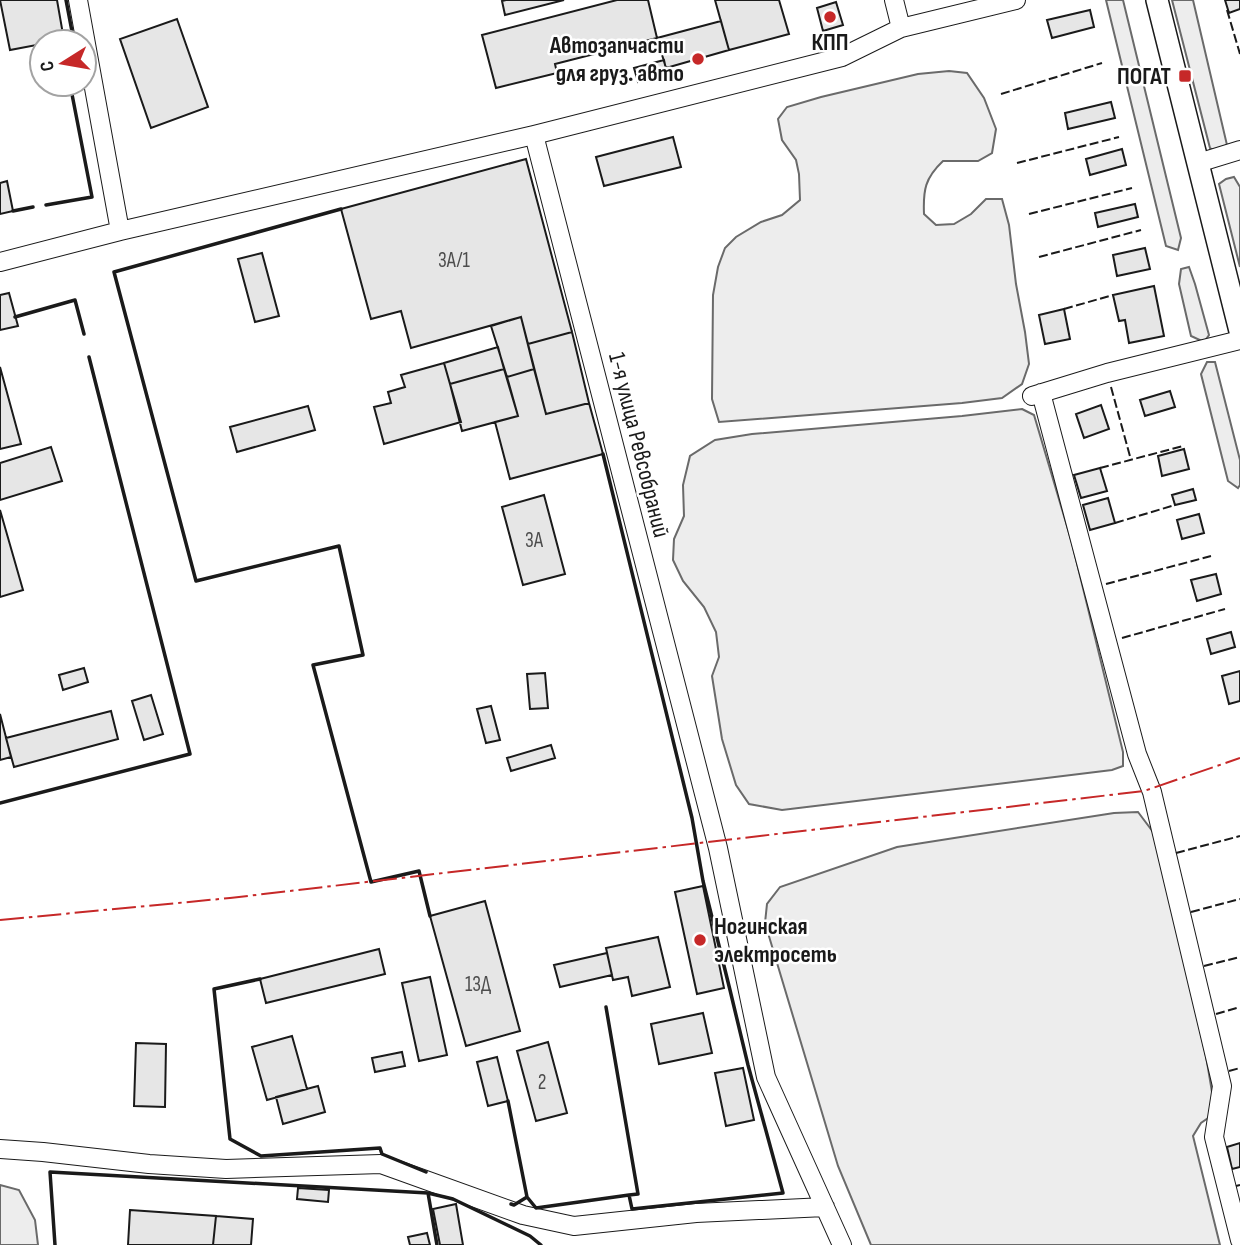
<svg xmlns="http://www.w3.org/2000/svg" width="1240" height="1245" font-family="'Sofia Sans Condensed',sans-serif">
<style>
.green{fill:#ededed;stroke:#6a6a6a;stroke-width:2}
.building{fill:#e6e6e6;stroke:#1a1a1a;stroke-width:2}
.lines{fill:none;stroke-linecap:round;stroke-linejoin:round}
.minor-casing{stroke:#1a1a1a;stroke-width:20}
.major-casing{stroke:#1a1a1a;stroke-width:24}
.minor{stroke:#fff;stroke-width:18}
.major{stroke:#fff;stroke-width:21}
.fence{stroke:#1a1a1a;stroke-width:2;stroke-dasharray:9 3.5;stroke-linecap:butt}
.wall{stroke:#1a1a1a;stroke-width:3.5}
.power{stroke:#c62828;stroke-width:2;stroke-dasharray:24 5 3.5 5;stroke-linecap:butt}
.poi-dot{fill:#c62828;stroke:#fff;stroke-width:2.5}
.labels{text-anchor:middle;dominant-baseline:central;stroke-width:5;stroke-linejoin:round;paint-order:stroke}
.number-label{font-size:21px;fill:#4d4d4d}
.poi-label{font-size:24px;font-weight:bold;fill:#1a1a1a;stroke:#fff;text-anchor:end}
.street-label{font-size:24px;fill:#1a1a1a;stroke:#fff}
</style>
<rect width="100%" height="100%" fill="#fff"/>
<path class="green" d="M1106 0H1123L1181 238 1178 250 1166 246Z
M1172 0H1193L1227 145 1217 152 1210 148Z
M949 71 967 73 984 98 996 129 992 153 978 161H943C925 178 923 190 924 214L936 225 954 224 971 214 986 199H1002L1009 225 1016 284 1025 332 1029 364 1022 384 1002 398 962 403 719 422 712 399 713 295 718 267 725 248 736 237 761 222 782 215 800 200 799 174 796 160 782 140 778 119 787 107 821 97 918 74Z
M1234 177 1240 187V267L1219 184 1226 179Z
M1189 267 1195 284 1209 335 1204 342 1191 336 1179 284 1181 269Z
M1207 362H1215L1240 460V485L1238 488 1228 481 1201 374Z
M1022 409 1034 415 1072 543 1123 752V766L1112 770 782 810 749 804 736 785 722 739 712 676 719 657 716 632 704 607 683 581 673 560 674 539 684 516 683 485 690 456 715 440 752 434 962 416Z
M1138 812 1156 836 1206 1056 1213 1098 1211 1116 1201 1123 1193 1136 1220 1245H871L838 1166 765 923 767 904 780 887 897 847 1114 813Z
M0 1185 19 1190 35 1220 38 1245H0Z"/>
<path class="building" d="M0 0H57L64 40 42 42V44L10 50Z
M506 0H564L505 15 502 1Z
M617 0H648L657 38 555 64 557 73 496 88 482 35Z
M715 0H779L789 34 729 50Z
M1225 0H1240V9L1229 13Z
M836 2 843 25 823 31 817 8Z
M1090 10 1094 27 1052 38 1047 20Z
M177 19 208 107 151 128 120 39Z
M721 21 729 50 666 68 657 38Z
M664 60 667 74 638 82 634 68Z
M1111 102 1115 118 1068 129 1065 113Z
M673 137 681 167 604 186 596 157Z
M1122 149 1126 165 1090 175 1086 159Z
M526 159 572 332 528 344 521 317 411 348 401 311 371 319 341 209Z
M7 181 13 211 0 214V183Z
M1135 204 1138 217 1098 227 1095 213Z
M1145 248 1150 269 1117 276 1113 255Z
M262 253 279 316 255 322 238 259Z
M1154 286 1164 336 1129 343 1125 320 1119 321 1113 295Z
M9 293 18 326 0 330V295Z
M1064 309 1070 339 1045 344 1039 315Z
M521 317 534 369 507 377 491 326Z
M572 332 589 403 546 414 528 344Z
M498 347 504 369 450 384 444 363Z
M444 363 461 422 384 444 374 407 391 403 388 392 405 387 401 375Z
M0 367 21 444 0 449Z
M504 369 518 416 462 431 450 384Z
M534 369 546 414 589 403 603 454 510 479 495 422 518 416 507 377Z
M1170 391 1175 407 1145 416 1140 400Z
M1101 405 1109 429 1084 438 1076 414Z
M308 406 315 430 237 452 230 427Z
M51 447 62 481 0 500V463Z
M1184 449 1189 469 1162 476 1158 456Z
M1100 468 1107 491 1081 498 1074 475Z
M1193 489 1196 500 1175 505 1172 495Z
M544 495 565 574 523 585 502 507Z
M1108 498 1115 523 1090 530 1083 505Z
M0 510 23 590 0 597Z
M1199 514 1204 533 1182 539 1177 520Z
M1216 574 1221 594 1197 601 1191 580Z
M1231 632 1235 647 1211 654 1207 639Z
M84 668 88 682 63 690 59 675Z
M1240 671V701L1229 704 1222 676Z
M545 673 548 708 530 709 527 674Z
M151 695 163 734 144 740 132 701Z
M491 706 500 740 486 743 477 709Z
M111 711 118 739 14 767 6 738Z
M0 714 11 757 0 760Z
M551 745 555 758 511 771 507 758Z
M703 886 724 988 697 994 675 892Z
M485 901 520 1031 466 1046 430 916Z
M658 937 670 987 632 996 628 977 613 980 606 948Z
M379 949 385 974 266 1003 260 979Z
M607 953 612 975 560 987 554 965Z
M430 977 447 1055 419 1061 402 983Z
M703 1013 712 1053 659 1064 651 1024Z
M292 1036 307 1089 267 1100 252 1047Z
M548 1042 567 1113 536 1121 517 1051Z
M136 1043 166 1044 165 1107 134 1106Z
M402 1052 405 1066 375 1072 372 1058Z
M497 1057 508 1101 488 1106 477 1062Z
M743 1068 754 1120 726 1126 715 1073Z
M318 1086 325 1112 283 1124 276 1097Z
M1240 1143V1167L1232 1169 1227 1147Z
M298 1188 329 1190 328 1202 297 1199Z
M456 1204 463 1245H440L433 1209Z
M130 1210 216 1216 213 1245H128Z
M216 1216 253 1219 251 1245H213Z
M427 1233 430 1245H410L408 1237Z"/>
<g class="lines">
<defs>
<path id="minor" d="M78 0 120 231
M894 0 901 28
M534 135 718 848 766 1077 842 1245
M1198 163 1240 150
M0 262 120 231 534 135 842 57 901 28 1016 0
M1041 393 1137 754 1152 792 1222 1086 1214 1137 1240 1240
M1032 396 1107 373 1240 340
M0 1149 43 1152 149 1164 226 1169 381 1164 523 1215 574 1226 696 1213 825 1207"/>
<path id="major" d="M1157 0 1240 331"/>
</defs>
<use href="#minor" class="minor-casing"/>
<use href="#major" class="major-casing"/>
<use href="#minor" class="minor"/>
<use href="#major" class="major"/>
<path class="fence" d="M1227 10 1240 54
M1001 94 1102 63
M1017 163 1119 137
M1029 214 1132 188
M1039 257 1141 230
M1064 309 1113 295
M1111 387 1131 460
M1100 468 1183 446
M1115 523 1175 505
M1106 584 1211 556
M1122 638 1225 609
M1176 853 1240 836
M1191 912 1240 899
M1204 966 1240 957
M1216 1014 1240 1007
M1229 1071 1240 1068
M1236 1186 1240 1185"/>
<path class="wall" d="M66 0 74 42
M46 205 92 197 70 84
M341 209 114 272 196 581 339 546 363 655 313 665 371 882 419 871 430 916
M13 211 33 207
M15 317 75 300 84 334
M0 803 190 754 89 357
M260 979 214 989 230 1139 261 1156 380 1148 382 1154 426 1172
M606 1007 638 1194 629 1195
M508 1101 527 1197
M428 1193 437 1245
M511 1204 514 1205 527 1197 536 1208 629 1195 632 1209 783 1193 748 1065 730 990 703 881 692 818 603 454
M55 1245 50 1172 428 1193 453 1199 530 1236 541 1245"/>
<path class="power" d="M0 920 230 898 1144 791 1240 758"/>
</g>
<g class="poi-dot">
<circle cx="830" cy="17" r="7"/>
<circle cx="698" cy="59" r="7"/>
<rect x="1178" y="69" width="14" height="14" rx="3.5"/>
<circle cx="700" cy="940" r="7"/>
</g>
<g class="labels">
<g class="number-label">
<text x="454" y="260">3А/1</text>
<text x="534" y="540">3А</text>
<text x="478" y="984">13Д</text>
<text x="542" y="1082">2</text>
</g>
<g class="poi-label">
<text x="830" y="42" text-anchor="middle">КПП</text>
<text x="684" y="45">Автозапчасти<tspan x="684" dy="28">для груз. авто</tspan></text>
<text x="1171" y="76">ПОГАТ</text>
<text x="714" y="926" text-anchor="start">Ногинская<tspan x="714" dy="28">электросеть</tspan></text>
</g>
<g class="street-label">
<text transform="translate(639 445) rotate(76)">1-я улица Ревсобраний</text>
</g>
</g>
<g transform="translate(63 63) rotate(259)"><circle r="33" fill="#ffffff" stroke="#a3a3a3" stroke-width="2"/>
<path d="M0-5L12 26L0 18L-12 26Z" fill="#c62828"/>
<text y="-10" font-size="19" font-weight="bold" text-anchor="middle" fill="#1a1a1a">С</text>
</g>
</svg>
